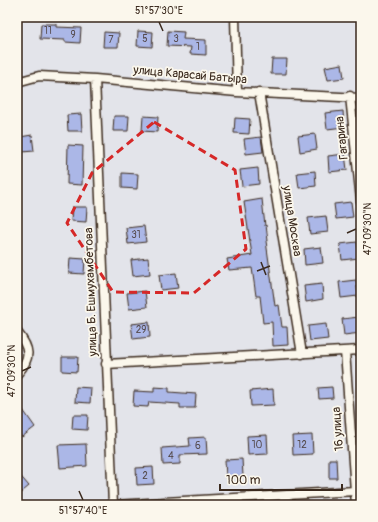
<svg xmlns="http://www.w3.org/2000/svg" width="378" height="522" font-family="Pangolin,sans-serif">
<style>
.building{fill:#abb7e7;stroke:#3b2a1e}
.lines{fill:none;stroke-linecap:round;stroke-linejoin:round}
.minor-casing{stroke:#3b2a1e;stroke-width:11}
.minor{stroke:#fbf7ec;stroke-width:8}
.marked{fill:none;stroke:#d62828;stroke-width:3;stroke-dasharray:8 5;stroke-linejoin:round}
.ticks{fill:none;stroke:#3b2a1e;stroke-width:1.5}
.labels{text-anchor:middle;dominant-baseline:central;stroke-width:3.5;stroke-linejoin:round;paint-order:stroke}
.number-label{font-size:10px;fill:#574d50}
.street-label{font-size:12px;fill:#3b2a1e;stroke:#fbf7ec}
.neatline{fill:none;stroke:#3b2a1e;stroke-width:1.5}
.ticks-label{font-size:10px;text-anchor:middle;fill:#3b2a1e}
</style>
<rect width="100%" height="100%" fill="#e3e4ea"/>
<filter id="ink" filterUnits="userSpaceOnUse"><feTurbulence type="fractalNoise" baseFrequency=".025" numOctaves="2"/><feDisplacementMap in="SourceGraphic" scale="8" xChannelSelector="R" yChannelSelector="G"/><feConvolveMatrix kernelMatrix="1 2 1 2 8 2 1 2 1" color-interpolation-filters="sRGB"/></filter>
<g filter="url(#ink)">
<path class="building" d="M41 24H56V27L81 28 80 43 65 42V40L40 39Z
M138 31 153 32 152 47 137 46Z
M168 31 184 32 183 39 206 40V55L190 54 191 47 167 46Z
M104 32 119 33 118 47H103Z
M272 59H287L286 74H271Z
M342 64 344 78 328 80 325 67Z
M343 111 344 127 327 129 325 113Z
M81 114 82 131H68L67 115Z
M114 116H129L128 131H113Z
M143 116 158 117 157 132 142 131Z
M235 118 250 119 249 134 234 133Z
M315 134 317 149 300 152 298 136Z
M32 135 34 151 22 152 20 137Z
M261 137 263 152 246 154 244 139Z
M68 145 83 146 82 185 67 184Z
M345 154 347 170 329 172 328 156Z
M258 168 259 184 242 186 240 170Z
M315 171 316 186 299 188 297 173Z
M122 173 138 174 137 189 122 188Z
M262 199 265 226 266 225 268 241H266L275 306 279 305 282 327H287L288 345 273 346 272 322 263 323 260 296H256L252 268 229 270 227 259 252 255 244 202Z
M351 202 353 217 336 219 334 204Z
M72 207H87L86 222 71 221Z
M326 216 328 232 310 234 308 218Z
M144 226 146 242 128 244 126 228Z
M357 242 359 258 342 260 340 244Z
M321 247 323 263 305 265 304 249Z
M70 258 85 259 84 274 69 273Z
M148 258 150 274 133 276 131 260Z
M176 273 178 288 161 290 159 275Z
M356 280 358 296 341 298 339 282Z
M322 284 323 299 306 302 304 286Z
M145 291 147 307 129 309 127 293Z
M359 317 361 333 344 335 342 319Z
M149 322 150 337 133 339 131 324Z
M326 324 328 339 310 341 308 326Z
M62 357H78L77 372 62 371Z
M76 387 91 388 90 403 75 402Z
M154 387 169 388V392L196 394 195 408H180V404L149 402 148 407 133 406 134 391 154 392Z
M332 387 333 398 319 399 318 388Z
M273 389 274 405 251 406 250 391Z
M23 410 35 427 22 437 17 431V414Z
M73 415H88L87 430 72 429Z
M267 435 268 454 248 455 247 436Z
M312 435 313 454 293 455 292 436Z
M206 437 207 454 180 455V464L163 465 162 448 190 446 189 438Z
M86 444 87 466 60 468 58 445Z
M242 459 243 476 226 477 225 460Z
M329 459H336L337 478H329Z
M153 467 154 484 137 485 136 468Z
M17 472 29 486 17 496Z"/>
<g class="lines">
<defs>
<path id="minor" d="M235 17 237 92
M95 79 113 505
M17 82 39 76 95 79 237 92 361 98
M259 92 302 354
M350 96 361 201
M17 332C30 348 32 358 17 374
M345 351 356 505
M106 364 361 350
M113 505 355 491"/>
</defs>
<use href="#minor" class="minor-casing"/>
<use href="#minor" class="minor"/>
</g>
</g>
<path class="marked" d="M154 122 235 170 246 249 194 293 113 292 67 223 92 173Z"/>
<path class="ticks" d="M159 22 163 31M347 233 356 229M261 262 266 275M257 271 270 266M22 371 31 367M79 491 83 500"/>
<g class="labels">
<g class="number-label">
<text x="48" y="31">11</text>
<text x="73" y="35">9</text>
<text x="145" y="39">5</text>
<text x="176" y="39">3</text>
<text x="111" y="40">7</text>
<text x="198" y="47">1</text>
<text x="136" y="235">31</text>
<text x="141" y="330">29</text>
<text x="257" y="445">10</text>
<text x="302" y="445">12</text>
<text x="198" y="446">6</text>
<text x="171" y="456">4</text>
<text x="145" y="476">2</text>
</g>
<g class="street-label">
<text transform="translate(190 75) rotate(5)">улица Карасай Батыра</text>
<text transform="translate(342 138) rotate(-96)">Гагарина</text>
<text transform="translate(292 221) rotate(81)">улица Москва</text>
<text transform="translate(91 292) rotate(-92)">улица Б. Ешмухамбетова</text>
<text transform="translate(338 429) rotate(-94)">16 улица</text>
</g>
</g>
<rect width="378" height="522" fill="none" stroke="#fbf7ec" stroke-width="44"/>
<path d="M220 484v6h122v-6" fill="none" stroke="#3b2a1e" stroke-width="2"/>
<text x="226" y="484" font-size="12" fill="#3b2a1e" stroke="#fbf7ec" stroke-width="3" paint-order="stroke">100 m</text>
<rect x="22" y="22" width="334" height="478" class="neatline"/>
<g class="ticks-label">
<text x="159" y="14">51°57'30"E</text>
<text transform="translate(367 229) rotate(-90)" y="4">47°09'30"N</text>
<text transform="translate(11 371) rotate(-90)" y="4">47°09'30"N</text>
<text x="83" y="514">51°57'40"E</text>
</g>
</svg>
